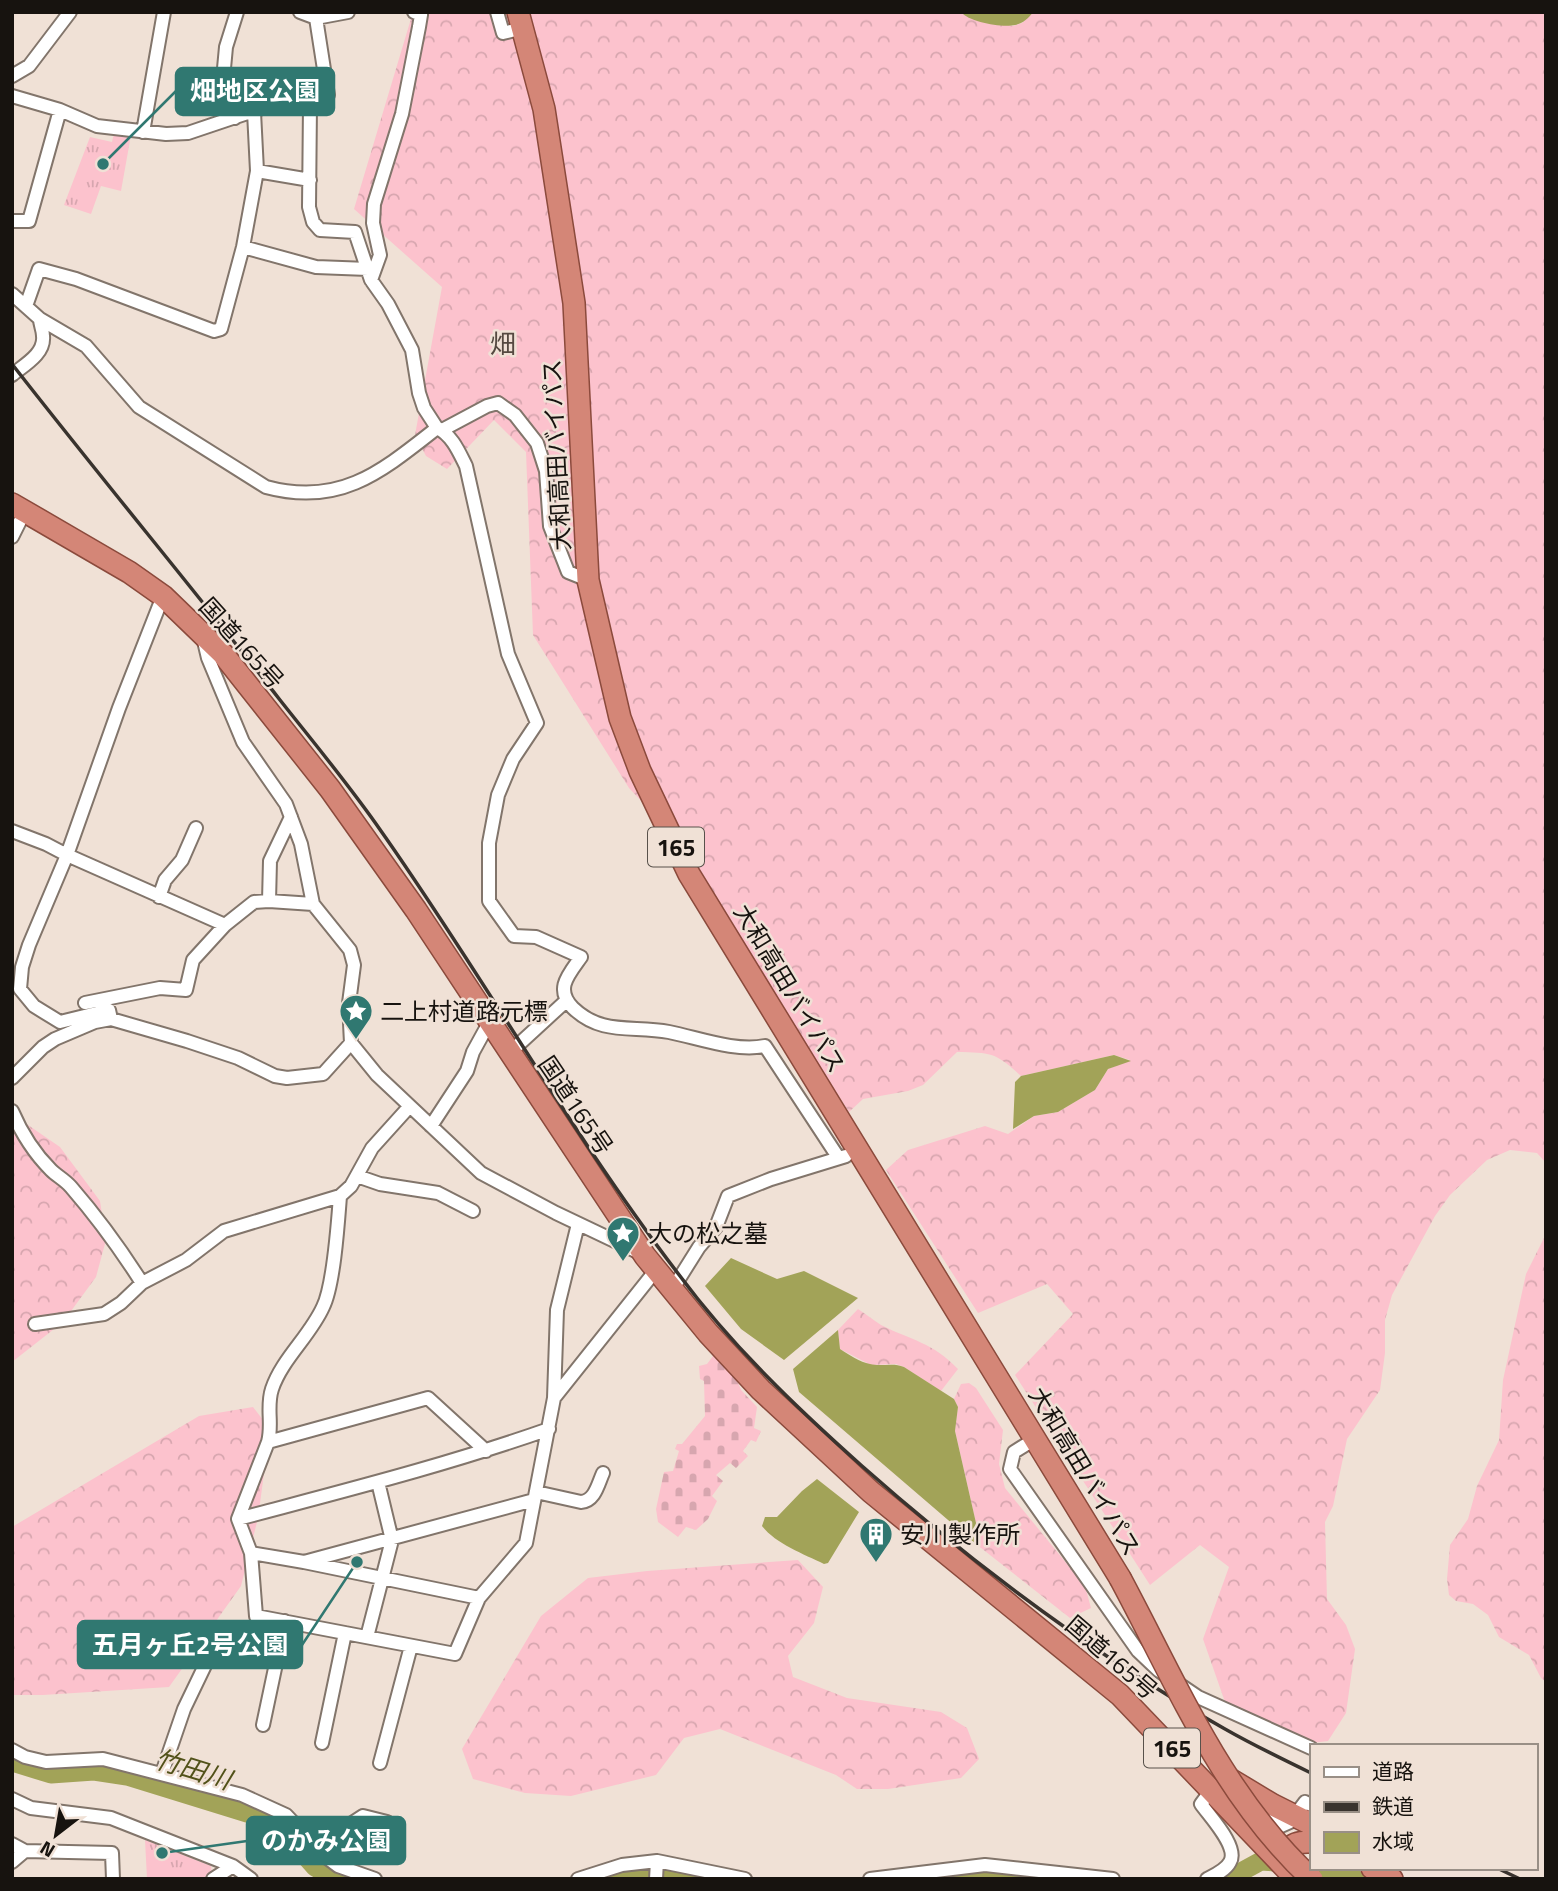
<svg xmlns="http://www.w3.org/2000/svg" width="1558" height="1891" font-family="'Titillium Web','Noto Sans JP',sans-serif">
<style>
.forest{fill:url(#forest-crowns)}
.cemetery{fill:url(#cemetery-stones)}
.park{fill:url(#park-tufts)}
.water{fill:#a2a358}
.lines{fill:none;stroke-linecap:round;stroke-linejoin:round}
.river{stroke:#a2a358;stroke-width:19}
.minor-casing{stroke:#82756b;stroke-width:16}
.trunk-casing{stroke:#8b4a3c;stroke-width:24}
.minor{stroke:#fff;stroke-width:12}
.trunk{stroke:#d48677;stroke-width:21}
.rail{stroke:#39332e;stroke-width:3.5}
.trunk-bridge-casing{stroke:#8b4a3c;stroke-width:24;stroke-linecap:butt}
.trunk-bridge{stroke:#d48677;stroke-width:21}
.labels{text-anchor:middle;dominant-baseline:central;stroke-width:5;stroke-linejoin:round;paint-order:stroke}
.shield{fill:#f0e1d6;stroke:#58514b;stroke-width:2}
.shield-label{font-size:23px;font-weight:bold;fill:#17130f}
.street-label{font-size:24px;fill:#17130f;stroke:#f0e1d6}
.poi-label{font-size:24px;fill:#17130f;stroke:#f0e1d6;text-anchor:start}
.neighbourhood-label{font-size:26px;fill:#554941;stroke:#f0e1d6}
.water-label{font-size:26px;font-style:italic;fill:#52521a;stroke:#f0e1d6}
.leader{fill:none;stroke:#307871;stroke-width:2.5}
.callout-dot{fill:#307871;stroke:#f0e1d6;stroke-width:2.5}
.callout{fill:#307871;stroke:#307871;stroke-width:2.5}
.callout-label{font-size:26px;text-anchor:middle;font-weight:bold;fill:#fff}
</style>
<defs>
<pattern id="forest-crowns" width="20" height="18" patternUnits="userSpaceOnUse" patternTransform="scale(1.75)"><rect width="20" height="18" fill="#fcc2cd"/><path d="M2 6a3 3 0 1 1 6 0M12 15a3 3 0 1 1 6 0" fill="none" stroke="#d7a6af"/></pattern>
<pattern id="cemetery-stones" width="16" height="16" patternUnits="userSpaceOnUse" patternTransform="scale(1.75)"><rect width="16" height="16" fill="#fcc2cd"/><path d="M2 7V4a2 2 0 0 1 4 0v3zM10 15v-3a2 2 0 0 1 4 0v3z" fill="#d7a6af"/></pattern>
<pattern id="park-tufts" width="24" height="20" patternUnits="userSpaceOnUse" patternTransform="scale(1.75)"><rect width="24" height="20" fill="#fcc2cd"/><path d="M3 7l-1-3M5 7V3M7 7l1-3M15 17l-1-3M17 17v-4M19 17l1-3" fill="none" stroke="#d7a6af"/></pattern>
</defs>
<rect width="100%" height="100%" fill="#f0e1d6"/>
<path class="forest" d="M413 12H961L1013 26 1022 23 1033 12H1546V1163L1537 1153 1510 1150 1487 1160 1450 1195 1435 1216 1392 1295 1385 1320V1353L1380 1390 1347 1439 1333 1506 1325 1522 1327 1599 1346 1625 1355 1649 1346 1713 1328 1741 1312 1743 1225 1702 1203 1639 1229 1567 1200 1545 1150 1585 1015 1375 1073 1314 1047 1284 978 1313 886 1170 908 1150 985 1126 1008 1134 1034 1116 1058 1112 1095 1090 1108 1069 1130 1060 1114 1055 1021 1076C995 1052 992 1053 957 1052L923 1085 908 1091 863 1099 849 1112 773 995 687 850 629 788 533 635 526 452 494 420 447 469 426 456 415 435 442 287 354 209Z
M12 1114 60 1147 100 1201 106 1240 96 1277 63 1322 12 1362Z
M1546 1234V1682L1541 1678 1529 1655 1499 1637 1488 1615 1473 1604 1456 1601 1449 1595 1447 1579 1450 1545 1468 1519 1477 1486 1499 1440 1503 1380 1526 1274Z
M858 1309C866 1314 873 1320 881 1325 913 1341 932 1342 958 1369L941 1391 904 1367 896 1364 871 1365 840 1349 838 1330Z
M969 1383 976 1388 1003 1430 999 1464 1005 1488 1085 1586 1091 1608 1070 1618 976 1544 979 1536 955 1431 958 1407 954 1399 961 1384Z
M253 1407 270 1429 258 1518 241 1586 169 1687 43 1695H12V1527L199 1416Z
M798 1560 823 1587 814 1623 788 1656 793 1677 847 1698 941 1712 967 1728 979 1759 961 1778 888 1789H857L836 1775 720 1729 684 1738 656 1775 571 1796 525 1793 473 1779 462 1749 541 1616 588 1578 647 1571Z"/>
<path class="cemetery" d="M716 1352 735 1375 741 1390 757 1407 754 1428 761 1431 756 1442 751 1440 743 1451 748 1456 736 1468 730 1463 716 1475 723 1481 712 1496 717 1501 708 1519 696 1530 686 1527 678 1537 658 1522 656 1509 664 1472 673 1471 679 1451 675 1449 677 1444H682L705 1416 704 1381 700 1379 699 1366 707 1364Z"/>
<path class="park" d="M114 133 131 135 121 191 101 186 91 214 64 205 90 137 112 142Z
M145 1840 211 1866 212 1876 207 1879H147Z"/>
<path class="water" d="M961 12H1033C1029 18 1022 24 1015 25 1002 28 969 22 961 12Z
M1114 1055 1131 1061 1108 1069 1095 1090 1058 1112 1034 1116 1013 1129 1015 1082 1021 1076Z
M731 1258 777 1279 804 1271 858 1298 784 1360 741 1329 705 1286Z
M838 1330 840 1349C849 1355 860 1362 870 1364 882 1367 893 1362 904 1367L954 1399 958 1407 955 1431 979 1536 976 1544 799 1392 793 1369Z
M817 1479 859 1512 828 1563 824 1564C804 1554 776 1544 762 1526L765 1517H777L802 1491Z"/>
<g class="lines">
<path class="river" d="M12 1762 51 1774 94 1771 127 1776 266 1819 286 1834 315 1867 336 1879
M1319 1868 1355 1879
M614 1879 649 1873 692 1879
M962 1879 995 1874 1028 1879
M1228 1879 1261 1861 1290 1863"/>
<defs>
<path id="minor" d="M300 12 316 18 348 12
M414 12 421 15 419 27 402 114 374 204 373 223 380 255 371 280 388 304 412 350 419 393 424 408 437 428C452 435 459 452 466 466L508 654 537 723 513 759 498 795 489 843V901L514 936 536 937 581 957C569 974 554 989 573 1008 602 1036 633 1025 669 1032 699 1038 735 1052 765 1046L838 1157
M497 12 503 33 523 28
M12 76 29 66 70 12
M12 96 60 110 97 126 166 134 188 133 271 105 294 102 310 105 322 104 328 95 316 18
M310 105 309 207 313 222 320 230 355 232 371 280
M235 118 223 79 226 47 237 12
M143 132 164 12
M257 171 310 180
M12 221H29L60 110
M243 247 316 267 368 269
M12 294 40 319 86 346 139 407 266 487C340 507 381 472 437 428
M26 306 39 269 76 279 214 331 221 329 243 247 257 171 254 112
M12 375C24 365 45 354 43 336 43 330 40 325 40 319
M442 430 487 406 498 403 515 415 537 443 546 471 550 526 568 572 588 580
M12 537 25 511
M203 637 208 658 243 742 286 804 301 844 313 904 350 950 354 965 349 1003 351 1043 377 1075 481 1173 556 1213 640 1253
M12 831 46 844 67 855 225 925 254 902 269 901 270 861 291 817
M159 897 165 880 182 860 196 828
M269 901 313 904
M85 1003 160 988 186 990 193 960 225 925
M111 1019 109 1010 60 1022 34 1006 20 989 22 967 29 945 67 855 119 708 163 596
M508 1050 518 1045 566 1001
M12 1078 43 1047 55 1039 95 1022 111 1019 187 1041 238 1058 275 1076 287 1078 323 1074 351 1043
M12 1111C21 1132 34 1153 51 1170 57 1176 65 1180 71 1187 97 1217 121 1250 142 1283
M431 1126 467 1071 473 1052 490 1021
M357 1176 380 1184 438 1193 473 1211
M578 1224 557 1310 554 1398 656 1270
M672 1290 699 1247 716 1227 728 1196 771 1179 846 1156
M35 1324 104 1314 121 1303 142 1283 186 1260 224 1231 340 1196 351 1186 372 1148 409 1107
M1035 1439 1014 1452 1010 1469 1138 1651 1158 1670 1198 1697 1311 1748
M268 1442C273 1424 266 1407 272 1389 282 1359 310 1336 323 1307 334 1285 338 1222 340 1196
M486 1451 428 1398 268 1442 238 1519 251 1553 256 1616 455 1654 479 1598 526 1543 554 1398
M536 1492 581 1502C595 1501 598 1484 603 1473
M238 1519C343 1491 447 1465 549 1429
M251 1553 304 1562 479 1598
M304 1562 534 1500
M367 1637 392 1540 378 1482
M263 1725 285 1621
M322 1743 345 1633
M12 1750 25 1757 46 1762 103 1759 242 1795 286 1815 326 1857 338 1866 375 1879
M380 1763 411 1646
M162 1773 184 1709 222 1630
M12 1799 31 1808 111 1818 233 1866 251 1879
M1263 1816 1281 1826 1290 1822 1305 1802 1311 1805
M12 1844 25 1851 112 1853 113 1879
M317 1846 363 1816 387 1822
M12 1862 25 1851
M213 1879 233 1866
M578 1879 622 1865 657 1861 745 1879
M656 1879 657 1861
M870 1879 985 1865 1113 1879
M1207 1879C1215 1875 1226 1870 1230 1862 1239 1847 1210 1817 1201 1804L1212 1789 1217 1788"/>
<path id="trunk" d="M518 12 544 109 574 303 588 580 620 718 640 771 689 874 1120 1578
M12 504 129 572 163 596 223 654 330 789 416 910 645 1256 708 1333 761 1390 871 1492 1120 1695 1296 1879
M1228 1778 1273 1805 1311 1824
M1372 1868 1392 1879
M1290 1870C1282 1850 1290 1841 1311 1842"/>
</defs>
<use href="#minor" class="minor-casing"/>
<use href="#trunk" class="trunk-casing"/>
<use href="#minor" class="minor"/>
<use href="#trunk" class="trunk"/>
<path class="rail" d="M12 364C100 477 192 587 280 700 314 743 350 786 381 831 484 977 571 1134 680 1276 732 1346 797 1408 862 1466 974 1565 1094 1655 1225 1729 1253 1745 1282 1759 1311 1773
M1497 1868 1520 1879"/>
<defs>
<path id="trunk-bridge" d="M1120 1578C1177 1684 1222 1796 1312 1879"/>
</defs>
<use href="#trunk-bridge" class="trunk-bridge-casing"/>
<use href="#trunk-bridge" class="trunk-bridge"/>
</g>
<defs>
<symbol id="sight-pin" viewBox="-11 -11 22 30"><path d="M0 17L-7.5 6A9.5 9.5 0 1 1 7.5 6Z" fill="#307871" stroke="#f0e1d6"/><path d="M0-6L1.8-2.2L6-1.7L2.9 1.2L3.7 5.4L0 3.3L-3.7 5.4L-2.9 1.2L-6-1.7L-1.8-2.2Z" fill="#fff"/></symbol>
<symbol id="building-pin" viewBox="-11 -11 22 30"><path d="M0 17L-7.5 6A9.5 9.5 0 1 1 7.5 6Z" fill="#307871" stroke="#f0e1d6"/><path d="M-4-6H4V6H1V3H-1V6H-4ZM-2.5-4.3h1.7v1.8h-1.7ZM.8-4.3h1.7v1.8H.8ZM-2.5-1h1.7V.8h-1.7ZM.8-1h1.7V.8H.8Z" fill="#fff"/></symbol>
</defs>
<g fill-rule="evenodd">
<use href="#sight-pin" x="337" y="992" width="38" height="52"/>
<use href="#sight-pin" x="604" y="1214" width="38" height="52"/>
<use href="#building-pin" x="857" y="1515" width="38" height="52"/>
</g>
<g class="labels">
<g class="shield">
<rect x="648" y="827.5" width="56" height="39" rx="5"/>
<rect x="1144" y="1728.5" width="56" height="39" rx="5"/>
</g>
<g class="shield-label">
<text x="676" y="847">165</text>
<text x="1172" y="1748">165</text>
</g>
<g class="street-label">
<text transform="translate(556 455) rotate(-93)">大和高田バイパス</text>
<text transform="translate(242 643) rotate(48)">国道165号</text>
<text transform="translate(790 988) rotate(59)">大和高田バイパス</text>
<text transform="translate(576 1105) rotate(56)">国道165号</text>
<text transform="translate(1085 1471) rotate(59)">大和高田バイパス</text>
<text transform="translate(1112 1657) rotate(41)">国道165号</text>
</g>
<g class="poi-label">
<text x="380" y="1011">二上村道路元標</text>
<text x="648" y="1233">大の松之墓</text>
<text x="900" y="1534">安川製作所</text>
</g>
<g class="neighbourhood-label">
<text x="503" y="343">畑</text>
</g>
<g class="water-label">
<text transform="translate(193 1769) rotate(17)">竹田川</text>
</g>
</g>
<path class="leader" d="M103 164L176 91M357 1562L302 1645M162 1853L247 1841"/>
<g class="callout-dot">
<circle cx="103" cy="164" r="7"/>
<circle cx="357" cy="1562" r="7"/>
<circle cx="162" cy="1853" r="7"/>
</g>
<g class="callout">
<rect x="176" y="68" width="158" height="47" rx="7"/>
<rect x="78" y="1621" width="224" height="47" rx="7"/>
<rect x="247" y="1817" width="158" height="47" rx="7"/>
</g>
<g class="callout-label">
<text x="255" y="100">畑地区公園</text>
<text x="190" y="1654">五月ヶ丘2号公園</text>
<text x="326" y="1850">のかみ公園</text>
</g>
<rect width="1558" height="1891" fill="none" stroke="#17130f" stroke-width="28"/>
<rect x="1310" y="1744" width="228" height="126" fill="#f0e1d6" stroke="#998f86" stroke-width="2"/>
<rect x="1324" y="1767" width="35" height="10" fill="#ffffff" stroke="#998f86" stroke-width="2"/>
<text x="1372" y="1779" font-size="21" fill="#17130f">道路</text>
<rect x="1324" y="1802" width="35" height="10" fill="#39332e" stroke="#998f86" stroke-width="2"/>
<text x="1372" y="1814" font-size="21" fill="#17130f">鉄道</text>
<rect x="1324" y="1832" width="35" height="21" fill="#a2a358" stroke="#998f86" stroke-width="2"/>
<text x="1372" y="1849" font-size="21" fill="#17130f">水域</text>
<g transform="translate(56 1835) rotate(211)" stroke="#f0e1d6" stroke-width="5" paint-order="stroke">
<path d="M0-5L12 26L0 18L-12 26Z" fill="#17130f"/>
<text y="-10" font-size="19" font-weight="bold" text-anchor="middle" fill="#17130f">N</text>
</g>
</svg>
